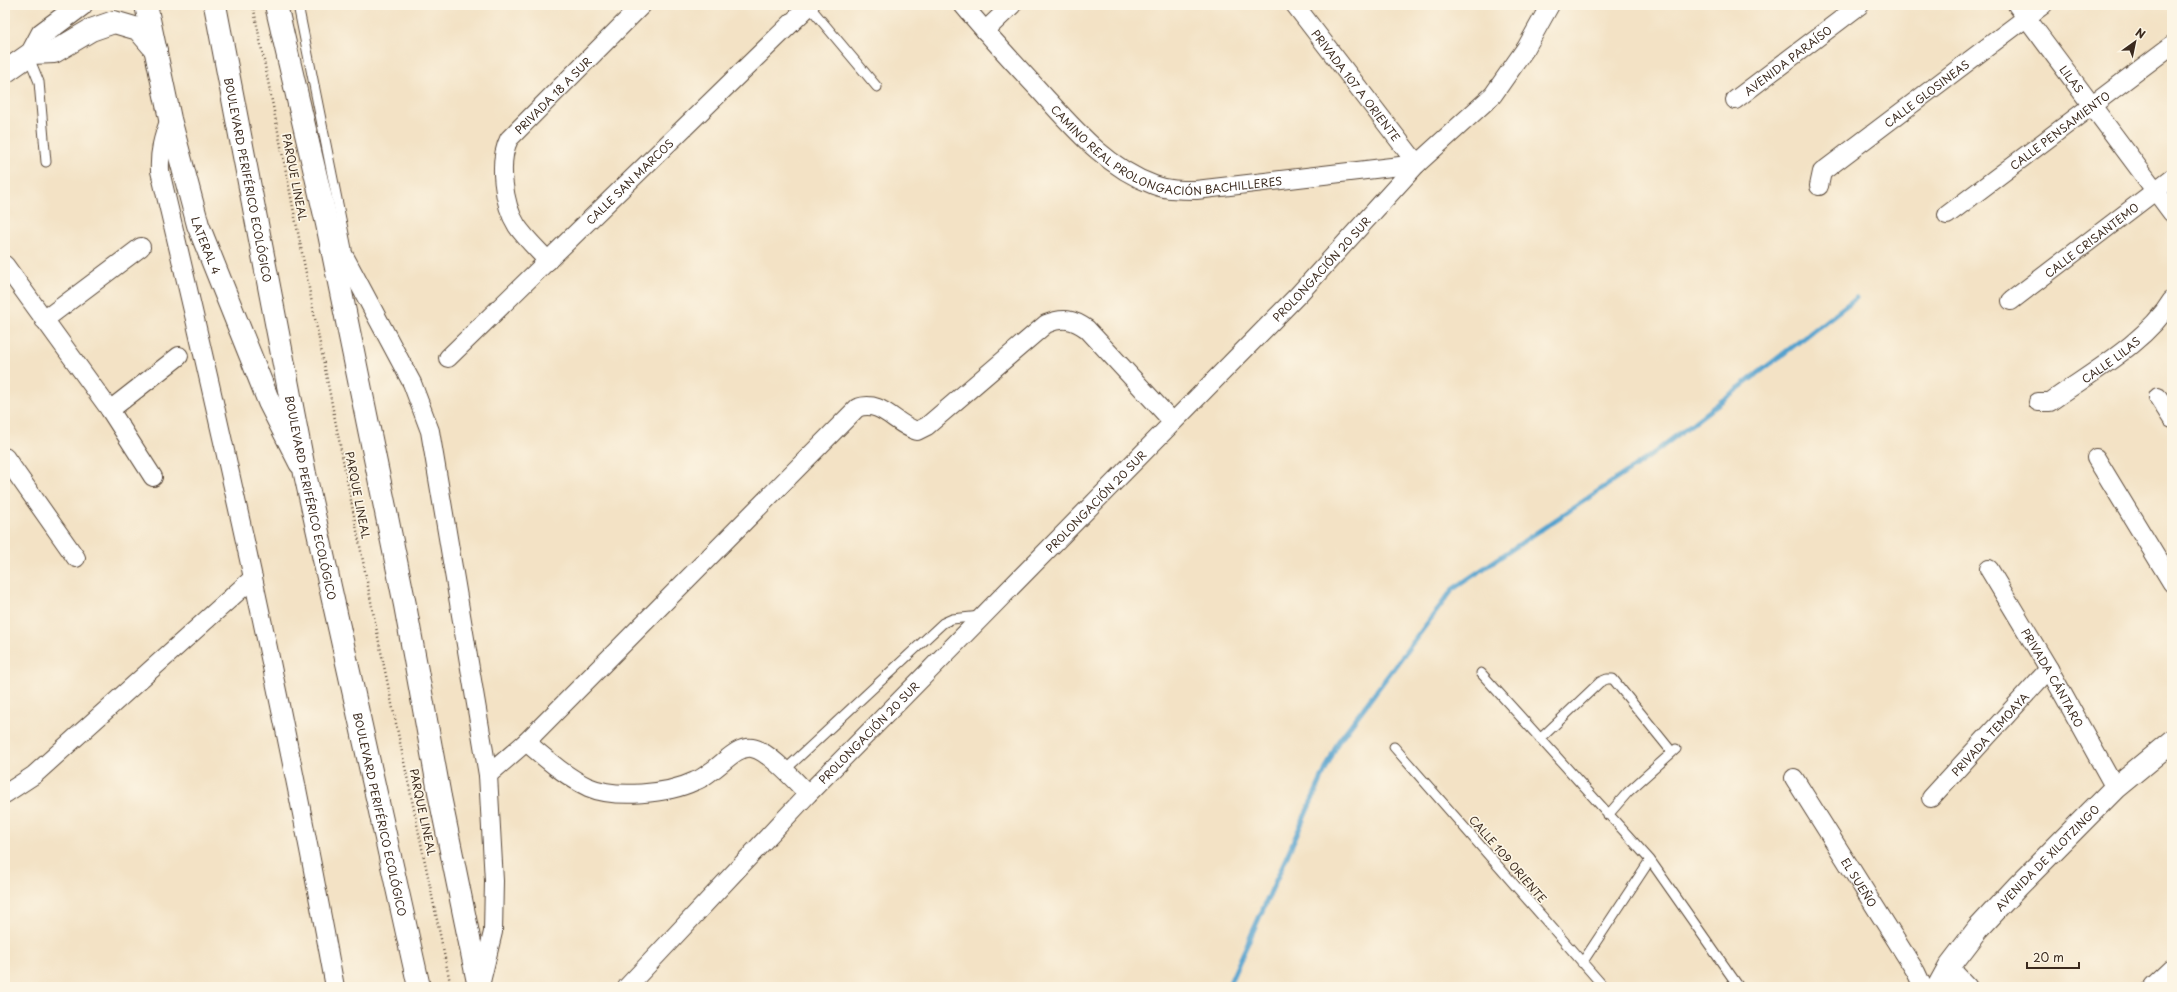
<svg xmlns="http://www.w3.org/2000/svg" width="2177" height="992" font-family="'Playpen Sans',sans-serif">
<style>
.lines{fill:none;stroke-linecap:round;stroke-linejoin:round}
.stream{stroke:#55a2ce;stroke-width:5}
.lane-casing{stroke:#574637;stroke-width:11}
.street-casing{stroke:#574637;stroke-width:20}
.secondary-casing{stroke:#574637;stroke-width:24}
.highway-casing{stroke:#574637;stroke-width:24}
.path{stroke:#574637;stroke-width:2.5;stroke-dasharray:1 3;stroke-linecap:butt}
.lane{stroke:#fff;stroke-width:9}
.street{stroke:#fff;stroke-width:18}
.secondary{stroke:#fff;stroke-width:22}
.highway{stroke:#fff;stroke-width:22}
.labels{text-anchor:middle;dominant-baseline:central;stroke-width:3.5;stroke-linejoin:round;paint-order:stroke}
.street-label{font-size:11px;fill:#3b2a1e;stroke:#fcf5e5}
</style>
<rect width="100%" height="100%" fill="#fcf5e5"/>
<filter id="ink" filterUnits="userSpaceOnUse"><feTurbulence type="fractalNoise" baseFrequency=".025" numOctaves="2"/><feDisplacementMap in="SourceGraphic" scale="8" xChannelSelector="R" yChannelSelector="G"/><feConvolveMatrix kernelMatrix="1 2 1 2 8 2 1 2 1" color-interpolation-filters="sRGB"/></filter>
<filter id="wash" filterUnits="userSpaceOnUse"><feTurbulence type="fractalNoise" baseFrequency=".012" numOctaves="4" result="noise"/><feDisplacementMap in="SourceGraphic" scale="16" xChannelSelector="R" yChannelSelector="G"/><feGaussianBlur stdDeviation="0.9" result="paint"/><feColorMatrix in="noise" values="0 0 0 0 0 0 0 0 0 0 0 0 0 0 0 0 0 1.4 0 .05"/><feComposite in="paint" operator="in"/></filter>
<g filter="url(#wash)">
<rect width="100%" height="100%" fill="#f3e2c5"/>
<g class="lines">
<path class="stream" d="M1228 987 1338 742 1453 589 1646 459 1856 298"/>
</g>
</g>
<g filter="url(#ink)">
<g class="lines">
<defs>
<path id="lane" d="M298 5 347 249
M809 6 877 87
M28 55 39 82 46 162
M1481 673 1650 860 1739 987
M1540 739 1600 682 1607 679H1613L1672 752
M1394 747 1604 987
M784 771 943 623 952 619 981 616
M1608 815 1628 792 1676 749
M1582 963 1650 860"/>
<g id="street">
<path id="s1" d="M963 5C987 34 1012 61 1038 89 1072 126 1105 167 1154 185 1167 190 1182 190 1196 190L1417 164"/>
<path id="s2" d="M1295 5 1417 164"/>
<path id="s3" d="M2017 5 2172 213"/>
<path d="M985 31 1012 5"/>
<path id="s4" d="M1735 100 1860 5"/>
<path d="M170 119C163 137 159 151 160 171 225 442 285 713 335 987"/>
<path id="s5" d="M1819 186 1822 172 2043 5"/>
<path id="s6" d="M1947 215 2172 45"/>
<path d="M333 235 412 383 430 431 488 775 494 881 493 932 480 986"/>
<path id="s7" d="M548 261C538 250 525 238 517 226 503 204 498 161 509 139L642 5"/>
<path d="M5 265 110 410 153 477"/>
<path id="s8" d="M2011 301 2172 178"/>
<path d="M44 320 141 247"/>
<path id="s9" d="M448 358 810 5"/>
<path d="M2158 397 2172 419"/>
<path id="s10" d="M2038 402H2050C2090 373 2146 343 2172 300"/>
<path d="M110 410 179 356"/>
<path d="M5 457 76 558"/>
<path d="M2096 458 2172 583"/>
<path id="s11" d="M1989 569 2049 669 2115 788"/>
<path d="M526 742C545 758 565 776 588 787 615 799 668 794 695 781 702 779 707 774 713 770 725 762 737 746 752 748 768 750 796 782 808 794"/>
<path d="M488 775 526 742 857 408C882 399 894 424 917 431L927 426 1046 324C1063 317 1073 319 1087 329L1173 422"/>
<path id="s12" d="M1794 778 1916 972 1923 987"/>
<path d="M5 794 34 775 253 578"/>
<path id="s13" d="M1931 798 2049 669"/>
<path d="M1949 967 1968 987"/>
<path id="s14" d="M627 987 808 794 1298 295 1417 164 1493 95 1526 48 1550 5"/>
<path d="M2153 987 2172 969"/>
</g>
<g id="secondary">
<path id="s15" d="M146 5 170 119 198 225 269 402 300 463"/>
<path d="M32 53 54 52 91 30 114 22 138 29 156 50"/>
<path d="M5 72 32 53 42 34 81 5"/>
<path id="s16" d="M1938 987 1949 967 1978 929 2018 886 2115 788 2172 741"/>
</g>
<g id="highway">
<path id="s17" d="M215 5 305 474 419 987"/>
<path d="M276 5 327 224 405 605 440 797 479 987"/>
</g>
</defs>
<use href="#lane" class="lane-casing"/>
<use href="#street" class="street-casing"/>
<use href="#secondary" class="secondary-casing"/>
<use href="#highway" class="highway-casing"/>
<path class="path" d="M253 5 379 642 451 987"/>
<use href="#lane" class="lane"/>
<use href="#street" class="street"/>
<use href="#secondary" class="secondary"/>
<use href="#highway" class="highway"/>
</g>
</g>
<g class="labels">
<g class="street-label">
<text stroke="none"><textPath href="#s4" startOffset="66">AVENIDA PARAÍSO</textPath></text>
<text stroke="none"><textPath href="#s3" startOffset="92">LILAS</textPath></text>
<text stroke="none"><textPath href="#s2" startOffset="101">PRIVADA 107 A ORIENTE</textPath></text>
<text stroke="none"><textPath href="#s5" startOffset="145">CALLE GLOSINEAS</textPath></text>
<text stroke="none"><textPath href="#s7" startOffset="199">PRIVADA 18 A SUR</textPath></text>
<text stroke="none"><textPath href="#s6" startOffset="141">CALLE PENSAMIENTO</textPath></text>
<text stroke="none"><textPath href="#s1" startOffset="265">CAMINO REAL PROLONGACIÓN BACHILLERES</textPath></text>
<text transform="translate(295 177) rotate(79)">PARQUE LINEAL</text>
<text stroke="none"><textPath href="#s17" startOffset="178">BOULEVARD PERIFÉRICO ECOLÓGICO</textPath></text>
<text stroke="none"><textPath href="#s9" startOffset="253">CALLE SAN MARCOS</textPath></text>
<text stroke="none"><textPath href="#s8" startOffset="101">CALLE CRISANTEMO</textPath></text>
<text stroke="none"><textPath href="#s15" startOffset="248">LATERAL 4</textPath></text>
<text stroke="none"><textPath href="#s14" startOffset="999">PROLONGACIÓN 20 SUR</textPath></text>
<text stroke="none"><textPath href="#s10" startOffset="86">CALLE LILAS</textPath></text>
<text transform="translate(358 495) rotate(79)">PARQUE LINEAL</text>
<text stroke="none"><textPath href="#s17" startOffset="502">BOULEVARD PERIFÉRICO ECOLÓGICO</textPath></text>
<text stroke="none"><textPath href="#s14" startOffset="675">PROLONGACIÓN 20 SUR</textPath></text>
<text stroke="none"><textPath href="#s11" startOffset="126">PRIVADA CÁNTARO</textPath></text>
<text stroke="none"><textPath href="#s14" startOffset="351">PROLONGACIÓN 20 SUR</textPath></text>
<text stroke="none"><textPath href="#s13" startOffset="87">PRIVADA TEMOAYA</textPath></text>
<text transform="translate(423 812) rotate(78)">PARQUE LINEAL</text>
<text stroke="none"><textPath href="#s17" startOffset="826">BOULEVARD PERIFÉRICO ECOLÓGICO</textPath></text>
<text stroke="none"><textPath href="#s16" startOffset="170">AVENIDA DE XILOTZINGO</textPath></text>
<text transform="translate(1508 859) rotate(49)">CALLE 109 ORIENTE</text>
<text stroke="none"><textPath href="#s12" startOffset="123">EL SUEÑO</textPath></text>
</g>
</g>
<rect width="2177" height="992" fill="none" stroke="#fcf5e5" stroke-width="20"/>
<g transform="translate(2135 42) rotate(33)" stroke="#fcf5e5" stroke-width="3" paint-order="stroke">
<path d="M0-3L7 15L0 10L-7 15Z" fill="#3b2a1e"/>
<text y="-6" font-size="11" font-weight="bold" text-anchor="middle" fill="#3b2a1e">N</text>
</g>
<path d="M2027 962v6h52v-6" fill="none" stroke="#3b2a1e" stroke-width="2"/>
<text x="2033" y="962" font-size="12" fill="#3b2a1e" stroke="#fcf5e5" stroke-width="3" paint-order="stroke">20 m</text>
</svg>
